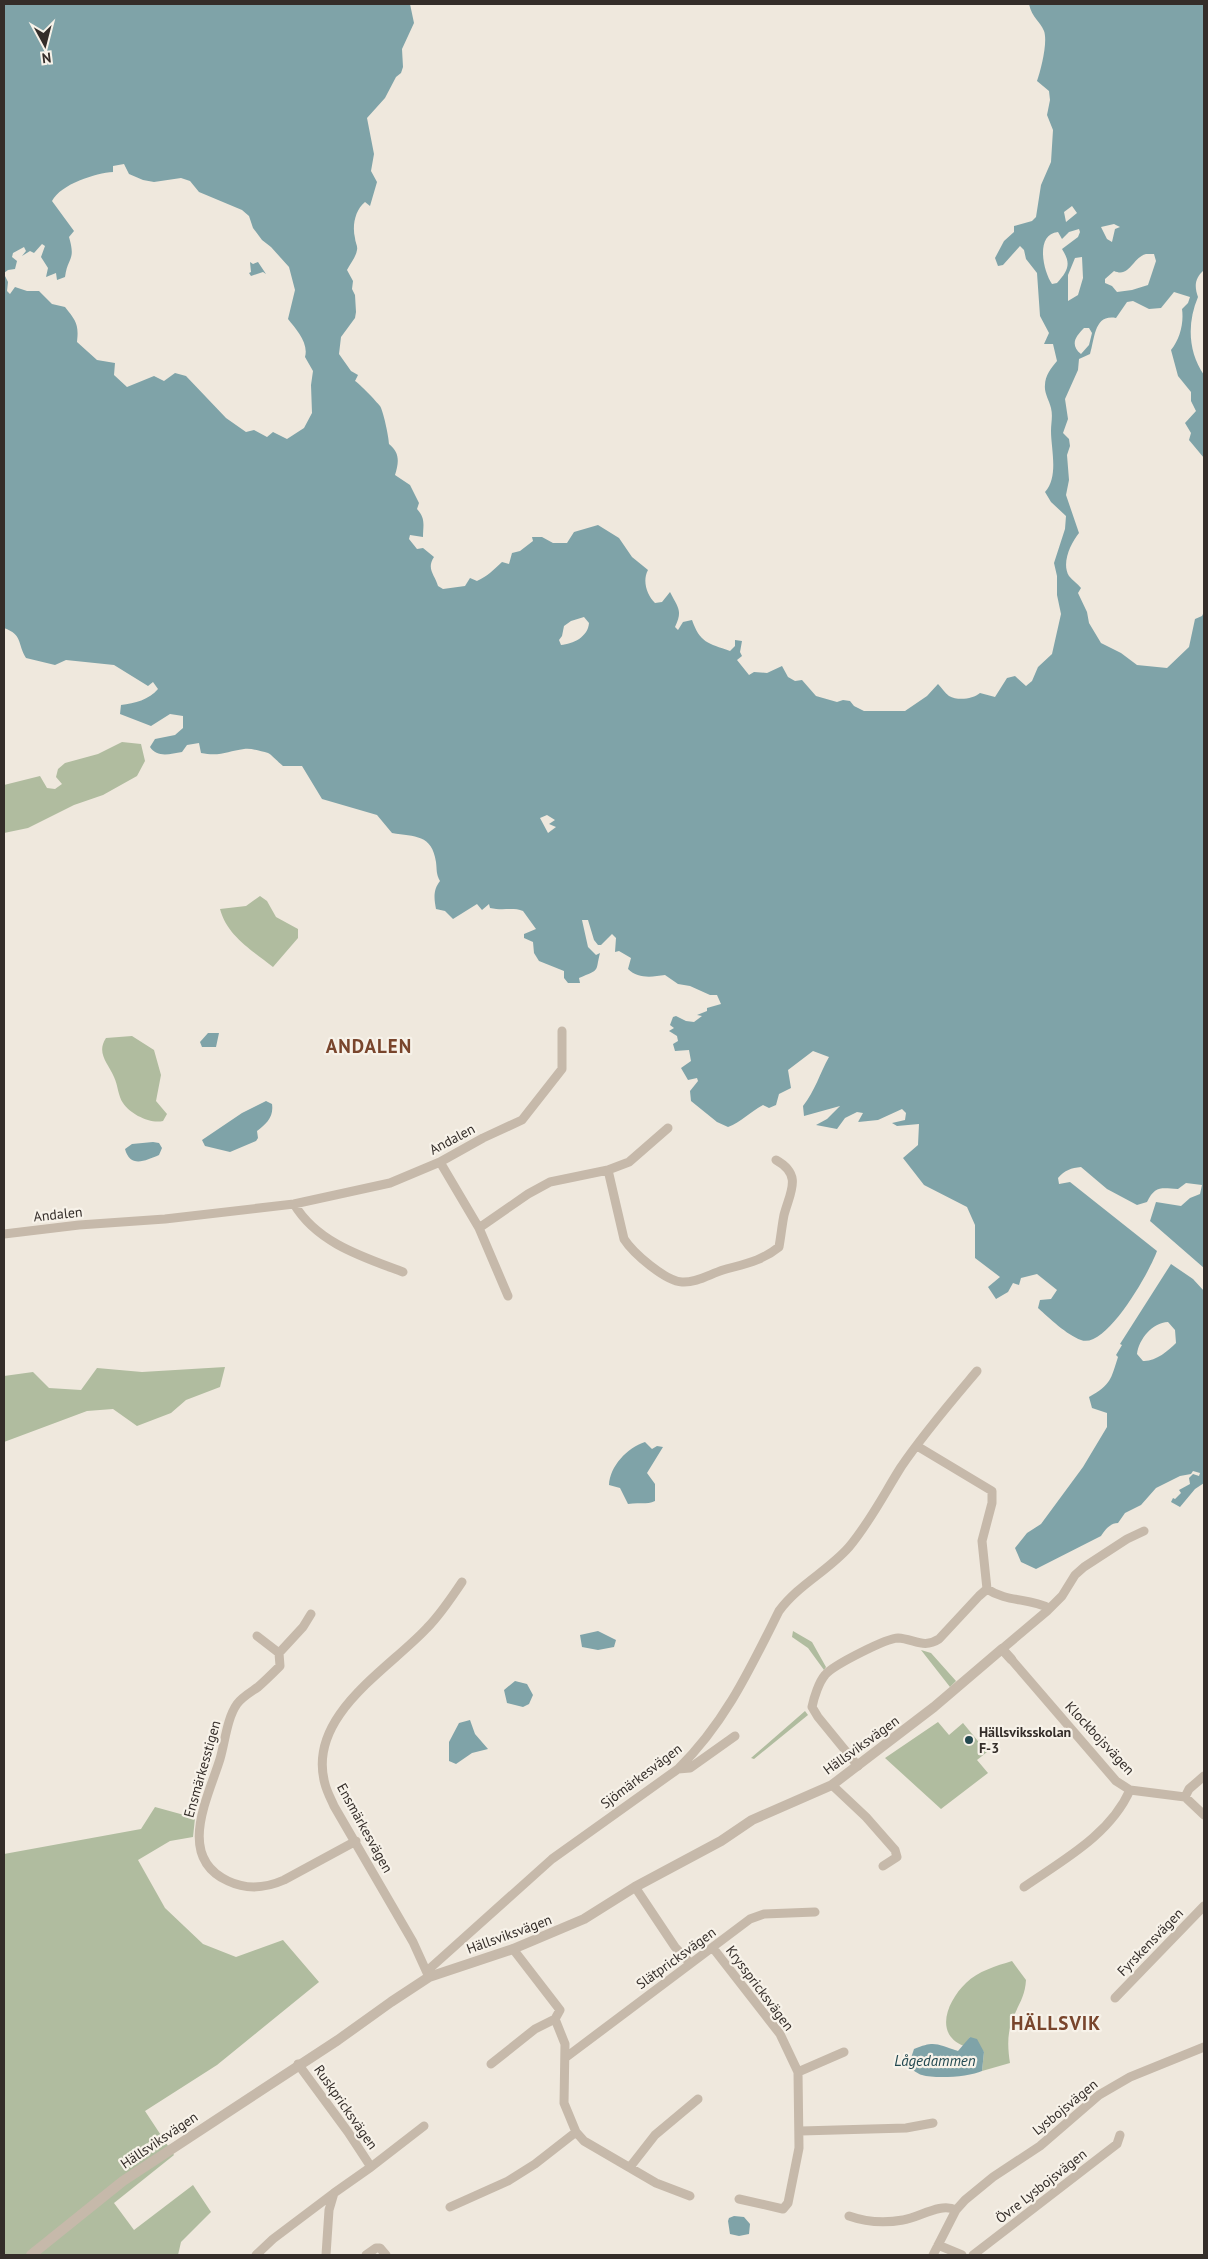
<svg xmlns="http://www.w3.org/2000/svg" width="1208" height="2259" font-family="'PT Sans',sans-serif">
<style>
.green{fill:#b0bc9f}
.water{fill:#7fa3a8;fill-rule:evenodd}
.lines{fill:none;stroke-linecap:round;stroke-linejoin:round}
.minor{stroke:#c6b9aa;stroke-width:9}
.tertiary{stroke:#c6b9aa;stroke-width:10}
.poi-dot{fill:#234950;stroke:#f7f2e9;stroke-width:2}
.labels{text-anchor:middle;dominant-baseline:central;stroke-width:4.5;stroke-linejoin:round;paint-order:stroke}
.street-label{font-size:14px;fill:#342d29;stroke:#f7f2e9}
.poi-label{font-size:14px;font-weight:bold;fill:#342d29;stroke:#f7f2e9;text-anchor:start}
.water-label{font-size:15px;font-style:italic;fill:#234950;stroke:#f7f2e9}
.district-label{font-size:19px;font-weight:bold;letter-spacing:1px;fill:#79452c;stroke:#f7f2e9}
</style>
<rect width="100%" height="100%" fill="#efe8dd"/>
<path class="green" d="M122 742 141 744 145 761 137 776 103 795 74 805 28 828 4 833V785L40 776 47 788 55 789 62 784 56 777 58 769 65 763 98 754Z
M260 896 267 901 276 917 298 929V938L273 967C253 951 227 936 220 909L246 906Z
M132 1036 154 1050 161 1075 156 1101 167 1114 163 1121C150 1124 130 1114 123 1103 118 1096 118 1085 114 1077 108 1063 96 1053 106 1038Z
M225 1367 220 1387 186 1400 171 1413 137 1426 113 1409 87 1411 4 1442V1376L33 1372 49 1388 81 1390 97 1368 142 1372Z
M793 1631 812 1642 826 1667 824 1670 808 1648 792 1637Z
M921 1650 931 1653 956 1681 950 1687Z
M805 1711 808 1715 754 1759 751 1758Z
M938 1722 949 1735 963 1723 987 1752 977 1760 988 1773 941 1809 885 1758Z
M155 1807 195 1818 193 1837 170 1841 138 1860 165 1908 203 1944 236 1957 283 1940 319 1982 217 2065 145 2111 174 2155 114 2203 134 2230 193 2185 211 2212 181 2242 178 2255H4V1854L141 1829Z
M1012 1961 1026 1980C1025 1999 1016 2007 1011 2024 1007 2037 1008 2050 1010 2063L982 2071 984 2052 970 2037 964 2046C933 2034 948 2000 966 1983 978 1971 996 1966 1012 1961Z"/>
<path class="water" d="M4 4H410L414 23 402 49 403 67 401 73 396 77 385 98 367 118 374 154 371 171 377 182 370 206 365 202C355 210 352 226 355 238 355 242 358 246 357 250 356 257 350 264 347 270L353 281 352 289 355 295 356 312 355 318 341 337 339 354 351 371 358 375 355 381C359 383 377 402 380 406 383 410 389 437 389 444 400 453 399 462 395 475L410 485 419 503 417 509C426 519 423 525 423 537L410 535 409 539 417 549 423 548 434 557C426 569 435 575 438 586L443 589 465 586 470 578 477 581C488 576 493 570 502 562L509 564 512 553 520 551 533 541 532 537H542L553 543H567L574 532 598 525 619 538 632 557 648 570C642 581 647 595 655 603L662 602 670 592C678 608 683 610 675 627L678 630 683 622 692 620C700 643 708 643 730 651L735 646V640L742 641 740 652 742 656 737 660 749 675 754 672 767 673 782 666 788 677 795 681 802 680 816 696 837 702 843 700 850 701 854 706 864 711H905L927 696 938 684C942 688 945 693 949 696 958 701 973 699 980 693L995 697 1007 678 1015 676 1026 686 1032 681 1038 667 1052 654 1061 614 1057 595V576L1054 563 1065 529 1066 516 1051 502 1045 492C1059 477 1051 449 1051 431 1051 423 1053 416 1051 408 1049 400 1044 393 1045 385 1045 376 1051 368 1057 361L1053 344H1044L1049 333 1040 316 1037 273 1026 259 1024 250 1020 246 1003 265 998 266 995 258 1004 241 1014 232V226L1032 221 1036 217 1041 185 1051 162 1053 130 1047 115 1050 100 1049 91 1037 81C1041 70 1048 42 1044 31 1040 21 1032 18 1029 4H1204V270C1195 278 1194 286 1198 297 1187 323 1188 352 1204 375V458L1189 440 1191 433 1185 423 1196 411 1191 401V392L1178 376 1171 350C1180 339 1184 323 1182 309L1188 303 1190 297 1174 292 1161 308 1149 309 1133 301 1127 302 1116 318C1094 314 1095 338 1090 354L1079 359 1078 370 1065 399 1068 419 1063 433 1069 439 1070 446 1067 455 1069 480 1066 495 1079 533C1071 543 1061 563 1069 576 1072 580 1078 584 1081 588L1078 593 1087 612 1089 623 1101 643 1121 653 1137 665 1167 668 1189 647 1195 619 1202 616 1204 612V1268L1150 1221 1156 1202 1181 1206 1190 1198 1200 1194 1202 1185 1186 1183 1178 1189C1162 1188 1155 1185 1147 1202L1137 1205 1107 1189 1081 1167C1071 1168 1065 1170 1058 1178L1059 1184 1070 1182 1157 1251C1150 1271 1106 1350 1081 1340 1067 1335 1049 1318 1038 1308L1040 1300 1051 1299 1057 1290 1037 1274 1021 1278 1019 1285 1013 1283 1008 1292 996 1299 988 1287 1000 1277 975 1258V1225L967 1207 924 1185 903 1158 918 1145 919 1124 897 1126 892 1123 905 1120 906 1113 902 1109 878 1120 858 1122 863 1113 857 1112 845 1118 837 1129 816 1125 827 1119 840 1106 804 1116 803 1106C815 1091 820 1073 829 1057L813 1051 788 1070 791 1088 779 1094 776 1105 769 1108 763 1105C750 1112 741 1122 728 1127L717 1122 691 1101 690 1091 698 1081 697 1078 688 1080 681 1068 691 1061 689 1050 675 1051 673 1044 678 1041 677 1036 669 1031 674 1028 670 1025 673 1017 676 1016 686 1021 694 1022 702 1016 697 1015 707 1011V1008L721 1004 717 995H710L690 986 678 984 665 975C652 977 638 979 628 969L631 958 619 951 615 952 616 938 612 934 601 945H598L594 940 588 920H582L588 947 596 955 600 953C595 972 601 969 579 978L580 983H568L564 978V971L539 961 534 953 533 942 524 938V934L536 929 523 911C513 907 503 911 490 908L489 904 482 910 477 904 453 919 445 911 436 909C434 898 433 890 440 881 436 874 437 870 436 862 432 834 415 837 392 833L377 815 322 799 302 766H283C278 762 272 755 268 753 261 751 251 748 244 749 228 751 220 757 201 753L199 743 187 745 182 752C170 754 157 758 150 747L155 739 175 735 183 728V716L170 714 151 726 120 714 121 705C135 703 149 700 158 689L153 682 148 686 114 665 66 660 55 665 26 658C17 643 23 635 4 628V274L8 282 7 291 10 294 15 287 27 291H39L52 304 65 307C76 321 79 324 77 342L97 360 115 363 114 375 127 387 154 376 164 381 175 373 186 376 226 418 246 432 254 430 267 437 273 432 287 439 304 428 312 413 311 385 313 371 305 357C309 343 296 329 288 319L295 290 289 267 271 247 262 240 253 228 249 216 242 210 199 192 190 181 181 178 154 182 143 180 129 174 124 164 113 166V172C96 173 61 184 52 201L74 231 69 237C76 261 68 256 65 277L57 280 56 273 46 277 48 268 41 257 45 246 42 244 34 253 30 251 22 256 26 251 24 247 13 253 12 257 17 261 15 269 8 270 4 273ZM1072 206 1077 213 1066 222 1064 212ZM1114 224 1120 227 1115 229 1112 242 1107 239 1101 227ZM1079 229 1080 232 1078 237 1062 249C1071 263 1069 270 1057 283L1052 284C1043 271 1035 234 1058 232L1062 239 1069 232ZM1146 254H1154L1156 261 1148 285 1132 290 1117 292 1112 286 1105 283V279L1114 271C1130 278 1132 258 1146 254ZM1082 257 1083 278 1078 295 1068 301V275L1075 258ZM1084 328H1089L1092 333 1089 345 1081 354C1070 345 1075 337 1084 328ZM584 617 589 623C588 637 573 644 561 645L559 640 562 636 564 626 571 621ZM547 815 555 820 549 824 556 827 548 833 540 818Z
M250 262 253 264 258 262 266 274 263 272 251 276 249 273 251 272Z
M208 1033H219L216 1047H202L200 1042Z
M266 1101 272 1104C274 1117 266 1124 257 1131L258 1138 256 1141 230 1152 205 1146 202 1140 242 1113Z
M153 1142 159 1143 162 1148 159 1155C145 1161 130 1168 125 1149L132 1144Z
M1171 1264 1193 1279 1204 1291V1483L1195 1489 1180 1507 1171 1502 1173 1498 1175 1499 1181 1493 1179 1490 1190 1484 1189 1478 1193 1474 1199 1476 1200 1473 1193 1471 1191 1474 1180 1476 1156 1488 1141 1505 1125 1513 1118 1523C1110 1523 1105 1530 1101 1536L1036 1569 1021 1562 1015 1548 1027 1533 1041 1524 1083 1467 1107 1427V1413L1092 1408 1089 1397C1111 1385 1111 1379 1118 1357L1116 1355 1122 1345 1120 1344ZM1168 1322 1175 1330 1176 1343C1168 1351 1155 1362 1143 1361L1137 1354C1139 1339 1152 1323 1168 1322Z
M645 1442 652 1449 657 1446 663 1447 647 1473 655 1484V1501C647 1505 637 1502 628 1504L620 1488 609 1485C610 1466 627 1448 645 1442Z
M598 1631 616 1640 614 1647 598 1650 582 1647 580 1635Z
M515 1681 527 1684 533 1695 529 1704 523 1707 507 1703 504 1690Z
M470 1720 475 1734 488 1749 472 1753 456 1764 449 1761V1742L459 1723Z
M970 2037 977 2039 984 2052 982 2071C970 2077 935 2079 922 2075 917 2074 913 2069 908 2067L914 2049C936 2040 937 2045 958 2051Z
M734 2216 744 2217 750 2224 749 2234 739 2236 730 2234 728 2221 729 2218Z"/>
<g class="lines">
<path class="minor" d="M440 1162 479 1228 528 1194 550 1182 608 1170 629 1162 668 1128
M608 1170 624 1239C633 1253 665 1281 682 1282 696 1283 710 1274 723 1270 744 1264 762 1261 779 1247 781 1236 782 1225 784 1215 790 1192 803 1175 776 1160
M294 1204C317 1243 363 1257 403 1272
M479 1228 508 1296
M4 1234 79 1225 165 1219 294 1204 390 1183 440 1162 483 1138 522 1120 562 1069V1031
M917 1446 992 1491V1503L982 1541 987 1589C1006 1602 1029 1598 1049 1608
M311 1614 303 1627 279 1653 280 1666C273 1673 266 1680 258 1687 251 1692 242 1697 237 1704 227 1718 225 1742 220 1759 208 1798 176 1857 228 1881 247 1890 266 1888 284 1880L356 1841
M257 1636 279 1653
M1002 1649 1047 1611 1062 1596 1075 1575 1084 1567 1127 1539 1144 1531
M1011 1659 1116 1781 1130 1790 1185 1797 1204 1815
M858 1766 818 1717 812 1707C814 1697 819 1682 825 1675 833 1665 887 1638 898 1638 914 1639 924 1649 939 1639L979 1596 987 1589
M678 1769 690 1768 735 1736
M832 1785 866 1817 895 1850 897 1857 883 1866
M1185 1797 1189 1789 1204 1776
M635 1887 675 1947 690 1963
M1024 1887C1063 1860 1110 1835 1130 1790
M713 1948 780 2034 798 2072 799 2148 788 2203 783 2209 739 2199
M427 1971 552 1859 678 1769C725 1723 750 1669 779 1611 798 1585 828 1571 849 1547 870 1522 884 1494 901 1467 924 1433 950 1403 977 1371
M428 1975 413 1942 334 1806C331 1799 327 1792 325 1784 306 1716 389 1669 427 1628 440 1615 452 1597 462 1582
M1115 1998 1204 1906
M565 2058 750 1919 764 1914 815 1912
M298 2064 348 2132 371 2167 424 2126
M491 2064 535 2029 555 2019
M798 2072 844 2052
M801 2131 906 2128 933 2123
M576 2132 584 2141 656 2183 690 2196
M630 2167 655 2135 698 2099
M450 2207 508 2181 535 2164 576 2132 564 2103 565 2044 555 2019 560 2010 513 1949
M849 2216C866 2222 886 2223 903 2220 919 2218 940 2202 956 2210
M938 2245 962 2255
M256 2255 273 2239 334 2193
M326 2255 329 2210 334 2193 371 2167
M366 2255 376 2248H380L386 2255
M933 2255 956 2210 965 2200 993 2177 1040 2146 1099 2095 1130 2077 1204 2047
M973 2255 1117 2144 1120 2135"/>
<path class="tertiary" d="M31 2255 123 2181 338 2040 391 2002 429 1977 513 1949 584 1919 635 1887 721 1841 752 1820 832 1785 934 1707 1002 1649 1011 1659"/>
</g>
<circle class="poi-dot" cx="969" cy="1740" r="5"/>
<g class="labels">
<g class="street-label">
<text transform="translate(452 1139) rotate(-28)">Andalen</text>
<text transform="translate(58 1214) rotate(-6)">Andalen</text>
<text transform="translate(1100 1738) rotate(47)">Klockbojsvägen</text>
<text transform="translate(861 1745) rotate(-36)">Hällsviksvägen</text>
<text transform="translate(202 1769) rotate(-74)">Ensmärkesstigen</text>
<text transform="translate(641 1776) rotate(-37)">Sjömärkesvägen</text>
<text transform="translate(365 1828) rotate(61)">Ensmärkesvägen</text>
<text transform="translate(509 1934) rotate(-20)">Hällsviksvägen</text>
<text transform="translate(1150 1942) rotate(-46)">Fyrskensvägen</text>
<text transform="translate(676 1958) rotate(-36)">Slätpricksvägen</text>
<text transform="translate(760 1988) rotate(53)">Krysspricksvägen</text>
<text transform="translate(346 2107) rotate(55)">Ruskpricksvägen</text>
<text transform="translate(1065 2107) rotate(-39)">Lysbojsvägen</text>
<text transform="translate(159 2140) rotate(-34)">Hällsviksvägen</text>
<text transform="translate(1041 2186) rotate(-38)">Övre Lysbojsvägen</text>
</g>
<g class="poi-label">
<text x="979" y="1732">Hällsviksskolan<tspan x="979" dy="16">F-3</tspan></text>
</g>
<g class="water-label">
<text x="935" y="2060">Lågedammen</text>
</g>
<g class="district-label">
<text x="369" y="1046">ANDALEN</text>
<text x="1056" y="2023">HÄLLSVIK</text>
</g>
</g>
<rect width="1208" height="2259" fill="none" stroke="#342d29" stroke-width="10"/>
<g transform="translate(45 45) rotate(173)" stroke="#f7f2e9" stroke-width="4" paint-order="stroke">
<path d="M0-4L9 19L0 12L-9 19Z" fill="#342d29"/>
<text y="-8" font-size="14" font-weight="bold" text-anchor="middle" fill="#342d29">N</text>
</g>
</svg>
